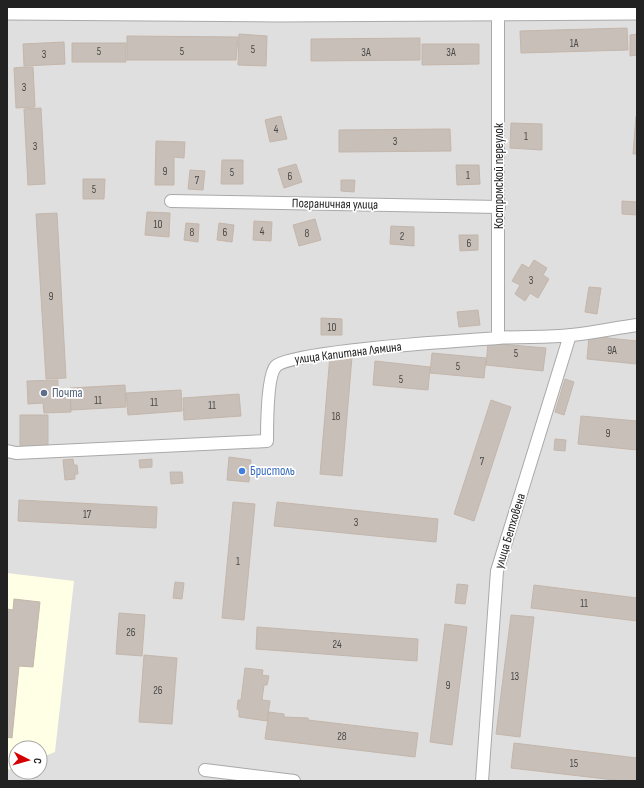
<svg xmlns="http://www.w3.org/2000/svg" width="644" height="788" font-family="'Sofia Sans Condensed',sans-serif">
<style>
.residential{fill:#e0dfdf;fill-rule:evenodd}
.education{fill:#ffffe5}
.building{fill:#c7bfb8;stroke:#c4b6ab}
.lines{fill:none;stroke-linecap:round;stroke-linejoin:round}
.minor-casing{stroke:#a9a9a9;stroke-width:14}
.tertiary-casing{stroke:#a9a9a9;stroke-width:17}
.minor{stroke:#fff;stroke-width:12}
.tertiary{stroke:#fff;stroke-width:15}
.service-dot{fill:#5c6f8a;stroke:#fff;stroke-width:1.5}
.shop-dot{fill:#3f7fe0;stroke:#fff;stroke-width:1.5}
.labels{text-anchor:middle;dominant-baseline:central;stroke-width:3.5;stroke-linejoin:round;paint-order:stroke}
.number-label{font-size:11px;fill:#4b4948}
.street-label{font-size:13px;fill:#222;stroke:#fff}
.service-label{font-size:13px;fill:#4e5e75;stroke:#fff;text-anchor:start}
.shop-label{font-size:13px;fill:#366cbe;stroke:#fff;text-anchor:start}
</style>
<rect width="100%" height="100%" fill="#f2efe9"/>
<path class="residential" d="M7 7H637V781H7ZM16 748H40V772H16Z"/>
<path class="education" d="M7 573 74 581 55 752 40 758V748H16V767L7 770Z"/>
<path class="building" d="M627 28 628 50 521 53 520 31Z
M239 34 267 36 266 66 238 65Z
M637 34V55L630 56V35Z
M127 36 238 37 236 60H127Z
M420 38V60L311 61V39Z
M64 42 65 64 24 66 23 44Z
M72 43H126V62H72Z
M422 44H479V64L422 65Z
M24 67H33L35 107 16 108 14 68Z
M41 108 45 184 28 185 24 109Z
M281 116 287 139 270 142 265 120Z
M636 116H637V154H633Z
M511 123 542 124V150L510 148Z
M450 129 451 151 339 152V130Z
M156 141 185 142 184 158 174 157V185H155Z
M222 160H243V184H221Z
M296 164 302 182 284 188 278 169Z
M456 165H479L480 184 457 185Z
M190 170 205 171 203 190 188 189Z
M83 179H105L104 199H83Z
M341 180H355L354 192 341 191Z
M622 201 637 202V215L622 214Z
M147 212 170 213 169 237 145 235Z
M57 213 66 378 46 379 36 214Z
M315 219 321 240 299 246 293 225Z
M254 221 272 222 271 241 253 240Z
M186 223 199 224 198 242 184 240Z
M219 223 234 225 232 242 217 240Z
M391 226 414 227V246L390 244Z
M459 235H478V250L460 251Z
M534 260 547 268 543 275 549 279 538 298 530 293 525 301 515 294 520 285 512 281 522 264 529 268Z
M589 287 601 288 597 314 585 312Z
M478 310 480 325 459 327 457 312Z
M321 318 342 319V335H321Z
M589 336 637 341V364L587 359Z
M488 343 546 348 543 371 486 365Z
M432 353 486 358 484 378 430 373Z
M330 355 352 357 342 476 320 474Z
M375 361 430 367 428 390 373 385Z
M565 379 574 382 564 415 555 412Z
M58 380V393H70L71 412 44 413 43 403 28 404 27 381Z
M125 385 126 407 71 410 70 388Z
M181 390 182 411 128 415 126 393Z
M239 394 241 416 184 420 183 398Z
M491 400 511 407 474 521 454 514Z
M20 415H48V449H20Z
M581 416 637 421V450L578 444Z
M555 439 566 440 565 451 554 450Z
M229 457 251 460 249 482 227 480Z
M73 459 74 465H77L78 474H75V479L65 480 63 460Z
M152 459V467L140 468 139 460Z
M170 472H182L183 483 171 484Z
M19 500 157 507 156 528 18 521Z
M233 502 255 504 244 620 222 618Z
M277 502 438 519 436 542 274 526Z
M175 582 184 583 182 599 173 598Z
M457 584 468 585 465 604 455 603Z
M534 585 637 598V621L531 608Z
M14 599 40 602 33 667 19 666 12 738 7 737V609L13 610Z
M119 613 145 615 142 656 116 654Z
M511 615 534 617 520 737 496 734Z
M445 624 467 627 452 745 430 742Z
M257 627 418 639 417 661 256 649Z
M144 655 177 658 172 724 139 722Z
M245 668 263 670 262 675 269 676 267 685H264L262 700 270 701 267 721 239 717V710L237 709 238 700H241Z
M269 712 284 714V717L308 718V720L418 733 415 757 265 739Z
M514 743 637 758V781H623L511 768Z"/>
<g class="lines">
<defs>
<path id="minor" d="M171 201 499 207
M498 338V14
M7 451 16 453 267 441C267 427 267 375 276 366 291 351 467 340 498 338 522 336 547 338 571 335 593 333 615 328 637 325
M205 770 294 781
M482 781 497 571 570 335"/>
<path id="tertiary" d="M7 12 278 14 637 12"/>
</defs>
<use href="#minor" class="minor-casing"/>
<use href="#tertiary" class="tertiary-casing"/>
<use href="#minor" class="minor"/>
<use href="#tertiary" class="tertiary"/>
</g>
<circle class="service-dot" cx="44" cy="393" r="4"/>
<circle class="shop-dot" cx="242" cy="471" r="4"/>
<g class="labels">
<g class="number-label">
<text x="574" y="43">1А</text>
<text x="253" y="49">5</text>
<text x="99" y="51">5</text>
<text x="182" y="51">5</text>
<text x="366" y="52">3А</text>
<text x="451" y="52">3А</text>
<text x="44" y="54">3</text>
<text x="24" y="87">3</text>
<text x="276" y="129">4</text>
<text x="526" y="136">1</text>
<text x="395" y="141">3</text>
<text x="35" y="146">3</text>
<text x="165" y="171">9</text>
<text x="232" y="172">5</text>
<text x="468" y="175">1</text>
<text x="290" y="176">6</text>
<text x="197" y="180">7</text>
<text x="94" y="189">5</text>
<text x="158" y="224">10</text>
<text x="262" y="231">4</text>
<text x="192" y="232">8</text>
<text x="225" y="232">6</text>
<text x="307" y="233">8</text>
<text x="402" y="236">2</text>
<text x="469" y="243">6</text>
<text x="531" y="280">3</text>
<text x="51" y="296">9</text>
<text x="332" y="327">10</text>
<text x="612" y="350">9А</text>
<text x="516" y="353">5</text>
<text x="458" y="366">5</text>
<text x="401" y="379">5</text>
<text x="98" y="400">11</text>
<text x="154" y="402">11</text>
<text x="212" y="405">11</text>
<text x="336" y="416">18</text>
<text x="608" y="433">9</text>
<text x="482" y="461">7</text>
<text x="87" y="514">17</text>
<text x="356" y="522">3</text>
<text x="238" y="561">1</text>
<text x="584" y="603">11</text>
<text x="131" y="632">26</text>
<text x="337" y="644">24</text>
<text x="515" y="676">13</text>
<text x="448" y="685">9</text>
<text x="158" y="690">26</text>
<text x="342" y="736">28</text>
<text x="574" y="763">15</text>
</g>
<g class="street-label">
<text transform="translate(499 176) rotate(-90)">Костромской переулок</text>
<text transform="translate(335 204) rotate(1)">Пограничная улица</text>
<text transform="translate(348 353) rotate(-7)">улица Капитана Лямина</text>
<text transform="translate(510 531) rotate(-73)">улица Бетховена</text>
</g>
<g class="service-label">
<text x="52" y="393">Почта</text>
</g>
<g class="shop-label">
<text x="250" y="471">Бристоль</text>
</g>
</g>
<rect width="644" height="788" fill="none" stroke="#222222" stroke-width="16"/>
<g transform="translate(28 760) rotate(96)"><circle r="19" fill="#ffffff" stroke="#a7a7a7"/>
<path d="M0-3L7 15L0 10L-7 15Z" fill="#d40000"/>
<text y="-6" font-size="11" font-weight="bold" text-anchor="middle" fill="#222222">С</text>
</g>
</svg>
